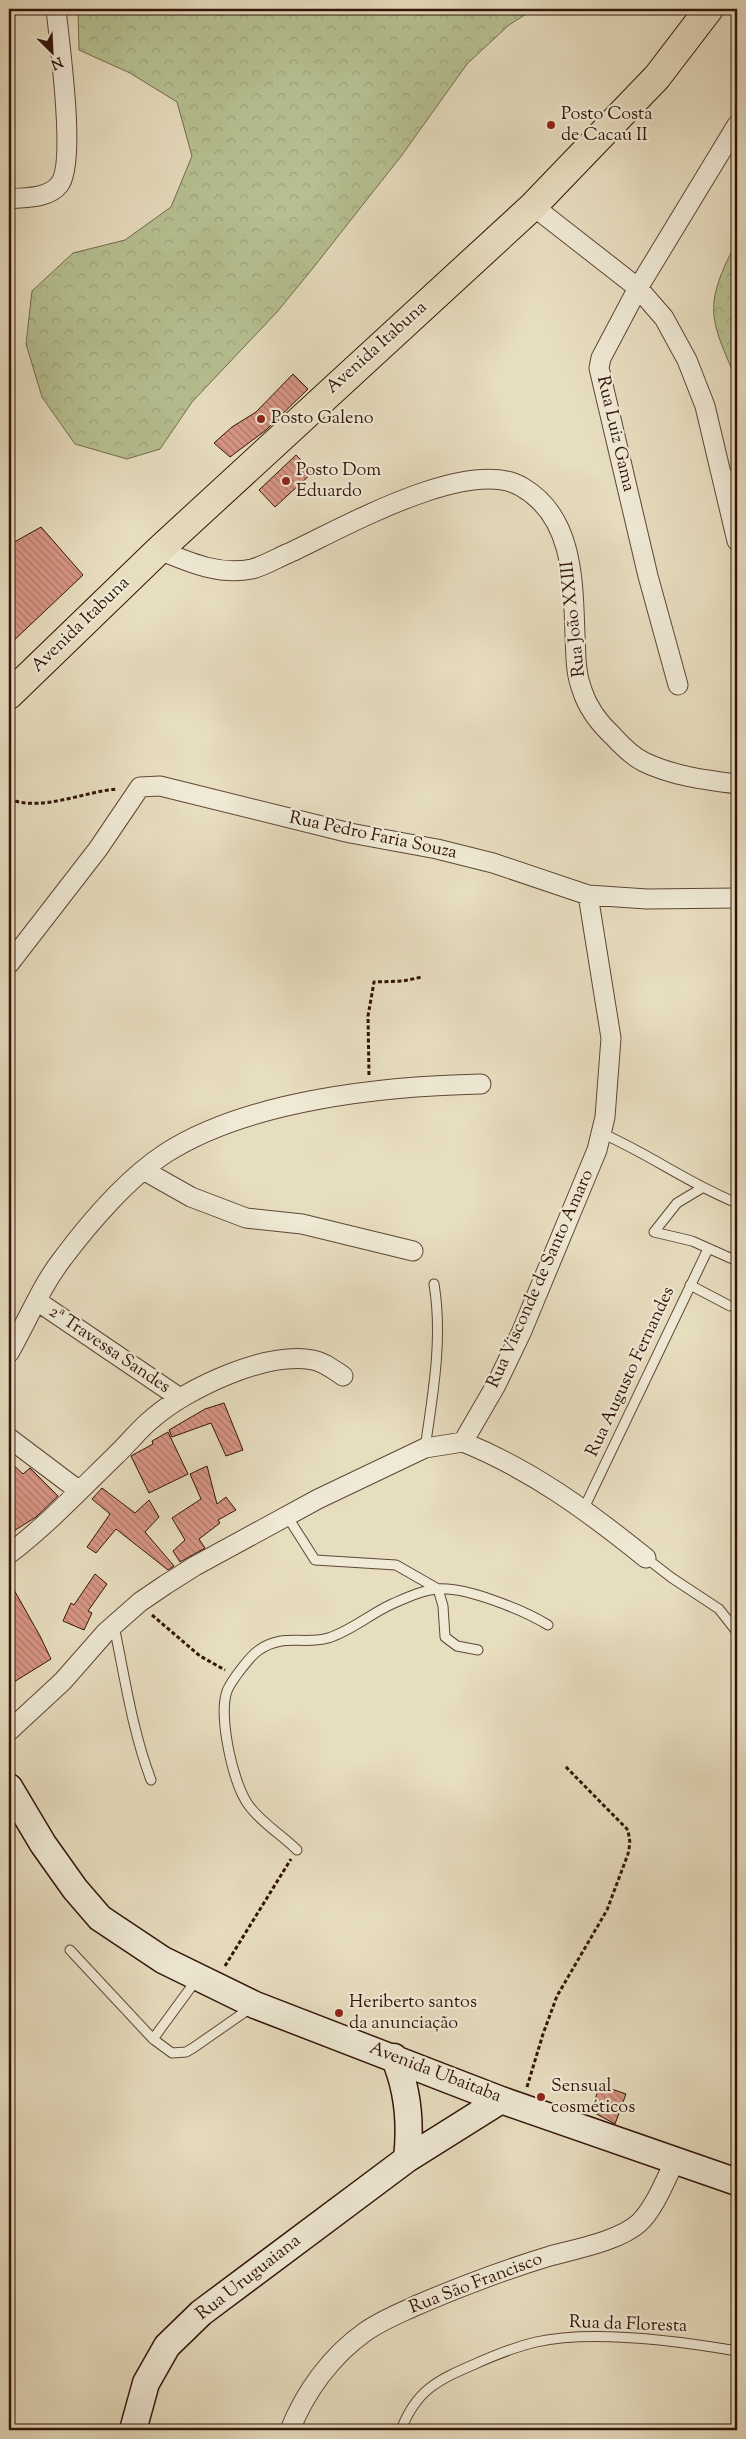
<svg xmlns="http://www.w3.org/2000/svg" width="746" height="2439" font-family="'Sorts Mill Goudy',serif">
<style>
.forest{fill:url(#forest-crowns);stroke:#746a4d}
.building{fill:url(#building-back-hatch);stroke:#321409}
.lines{fill:none;stroke-linecap:round;stroke-linejoin:round}
.lane-casing{stroke:#5f4636;stroke-width:11}
.street-casing{stroke:#5f4636;stroke-width:21}
.secondary-casing{stroke:#321409;stroke-width:29}
.primary-casing{stroke:#321409;stroke-width:30}
.path{stroke:#321409;stroke-width:3;stroke-dasharray:4 2.5;stroke-linecap:butt}
.lane{stroke:#efe9d5;stroke-width:9}
.street{stroke:#efe9d5;stroke-width:19}
.secondary{stroke:#efe9d5;stroke-width:26}
.primary{stroke:#e7ddbf;stroke-width:28}
.poi-dot{fill:#8f2418;stroke:#efe9d5;stroke-width:2}
.labels{text-anchor:middle;dominant-baseline:central;stroke-width:4.5;stroke-linejoin:round;paint-order:stroke}
.poi-label{font-size:18px;fill:#321409;stroke:#efe9d5;text-anchor:start}
.street-label{font-size:18px;fill:#321409;stroke:#efe9d5}
</style>
<defs>
<pattern id="forest-crowns" width="20" height="18" patternUnits="userSpaceOnUse" patternTransform="scale(1.25)"><rect width="20" height="18" fill="#b6c091"/><path d="M2 6a3 3 0 1 1 6 0M12 15a3 3 0 1 1 6 0" fill="none" stroke="#9da47c"/></pattern>
<pattern id="building-back-hatch" width="6" height="6" patternUnits="userSpaceOnUse" patternTransform="scale(1.25)"><rect width="6" height="6" fill="#d89685"/><path d="M-1 5l2 2M0 0l6 6M5-1l2 2" fill="none" stroke="#b0796b"/></pattern>
</defs>
<rect width="100%" height="100%" fill="#e7ddbf"/>
<filter id="stains"><feTurbulence type="fractalNoise" baseFrequency=".004" numOctaves="4"/><feColorMatrix values="0 0 0 0 .2 0 0 0 0 .09 0 0 0 0 .02 0 0 0 .5 -.17"/></filter>
<radialGradient id="worn" r=".72"><stop offset=".6" stop-color="#630" stop-opacity="0"/><stop offset="1" stop-color="#630" stop-opacity=".3"/></radialGradient>
<path class="forest" d="M78 9H534L509 25 467 64 402 155 313 268 277 312 192 402 160 449 127 459 75 444 42 397 26 344 32 291 73 253 125 240 171 207 192 156 177 102 130 73 79 50Z
M737 241V381C709 317 703 306 737 241Z"/>
<path class="building" d="M293 374 308 389 266 430 230 457 214 443 232 427 256 412Z
M296 455 313 472 275 507 259 490Z
M41 527 83 575 9 645V545Z
M224 1403 243 1450 226 1456 211 1423 172 1437 169 1430 205 1409Z
M168 1432 188 1474 149 1493 131 1456 153 1444 152 1441Z
M9 1461 23 1474 30 1468 58 1496 36 1517 9 1534Z
M207 1466 217 1504 226 1497 236 1510 218 1520 220 1523 199 1539 205 1548 180 1562 173 1551 185 1540 172 1518 201 1499 190 1474Z
M102 1488 135 1513 149 1500 159 1517 145 1532 174 1566 168 1570 116 1529 96 1553 87 1547 110 1514 92 1499Z
M95 1574 107 1584 88 1611 92 1613 84 1630 63 1621 71 1603 74 1605Z
M9 1581 40 1636 51 1659 9 1685Z
M600 2085 626 2094 615 2124 591 2111Z"/>
<g class="lines">
<defs>
<path id="lane" d="M728 474 737 493
M601 1133C648 1153 689 1184 737 1203
M702 1188 677 1203 654 1232 692 1241 737 1261
M690 1285 730 1306
M425 1448C433 1394 443 1338 434 1284
M584 1508 708 1249
M287 1516 315 1560 396 1565 438 1589 443 1606 445 1637 457 1646 478 1650
M646 1558 672 1578 719 1609 737 1632
M114 1626C125 1678 132 1730 151 1780
M297 1850C282 1835 263 1824 250 1807 233 1786 218 1716 227 1691 231 1681 250 1656 259 1650 283 1633 303 1645 328 1638 351 1631 370 1614 392 1604 406 1598 422 1590 438 1589 467 1587 523 1610 548 1625
M70 1950 153 2039 172 2053 186 2052 193 2048 252 2007
M153 2039 197 1979
M401 2430C416 2390 438 2380 475 2364 495 2355 515 2347 536 2342 594 2329 679 2341 737 2351"/>
<path id="street" d="M9 199C26 197 47 199 59 185 77 164 59 40 56 9
M533 206 638 288 664 318 687 360 705 406 737 541
M159 550C189 562 219 576 252 569 264 566 277 558 289 553 341 529 469 455 522 487 574 517 573 582 575 635 576 653 575 672 582 690 588 709 599 723 613 736 622 746 632 756 644 762 673 776 705 780 737 784
M678 685 648 576 599 368 601 358 638 288 737 125
M9 964 98 849 140 787 160 786 350 833 437 849 493 863 588 895 647 899 737 898
M145 1171 191 1197 246 1218 302 1224 413 1251
M37 1301 180 1398
M9 1353C27 1322 41 1286 63 1258 90 1222 129 1177 166 1153 249 1100 384 1086 481 1084
M9 1438 78 1490
M463 1442C532 1470 589 1512 646 1558
M9 1554C47 1525 81 1489 115 1456 128 1444 139 1429 153 1418 188 1388 266 1351 313 1360 324 1362 334 1370 343 1376
M9 1731 63 1681 106 1632 140 1602 165 1585 195 1566 318 1499 425 1448 463 1442 496 1385 521 1333 597 1150 605 1117 611 1038 588 895
M290 2430C305 2392 331 2356 365 2332 380 2321 398 2314 415 2306 459 2287 504 2270 550 2256 576 2249 619 2241 639 2223 655 2208 665 2180 675 2161"/>
<path id="secondary" d="M9 1787 43 1844 75 1889 100 1918 163 1960 255 2005 501 2100 737 2182
M394 2057C408 2089 411 2124 407 2159
M133 2430 146 2383 167 2346 201 2313 407 2159 501 2100"/>
<path id="primary" d="M9 695 159 550 533 206 657 77 709 9"/>
</defs>
<use href="#lane" class="lane-casing"/>
<use href="#street" class="street-casing"/>
<use href="#secondary" class="secondary-casing"/>
<use href="#primary" class="primary-casing"/>
<path class="path" d="M9 799C42 812 82 792 117 789
M369 1075 368 1016 374 982 403 981 422 977
M152 1615 200 1656 225 1670
M225 1966 291 1859
M527 2087 543 2034 557 1996 607 1910 628 1854 630 1843 628 1830 565 1766"/>
<use href="#lane" class="lane"/>
<use href="#street" class="street"/>
<use href="#secondary" class="secondary"/>
<use href="#primary" class="primary"/>
</g>
<g class="poi-dot">
<circle cx="551" cy="125" r="5"/>
<circle cx="261" cy="419" r="5"/>
<circle cx="286" cy="481" r="5"/>
<circle cx="339" cy="2013" r="5"/>
<circle cx="541" cy="2097" r="5"/>
</g>
<g class="labels">
<g class="poi-label">
<text x="561" y="115">Posto Costa<tspan x="561" dy="21">de Cacau II</tspan></text>
<text x="271" y="419">Posto Galeno</text>
<text x="296" y="471">Posto Dom<tspan x="296" dy="21">Eduardo</tspan></text>
<text x="349" y="2003">Heriberto santos<tspan x="349" dy="21">da anunciação</tspan></text>
<text x="551" y="2087">Sensual<tspan x="551" dy="21">cosméticos</tspan></text>
</g>
<g class="street-label">
<text transform="translate(377 348) rotate(-42)">Avenida Itabuna</text>
<text transform="translate(615 434) rotate(77)">Rua Luiz Gama</text>
<text transform="translate(574 619) rotate(-96)">Rua João XXIII</text>
<text transform="translate(81 625) rotate(-44)">Avenida Itabuna</text>
<text transform="translate(373 836) rotate(12)">Rua Pedro Faria Souza</text>
<text transform="translate(541 1279) rotate(-66)">Rua Visconde de Santo Amaro</text>
<text transform="translate(109 1350) rotate(34)">2ª Travessa Sandes</text>
<text transform="translate(631 1372) rotate(-65)">Rua Augusto Fernandes</text>
<text transform="translate(435 2073) rotate(21)">Avenida Ubaitaba</text>
<text transform="translate(249 2278) rotate(-38)">Rua Uruguaiana</text>
<text transform="translate(476 2284) rotate(-21)">Rua São Francisco</text>
<text transform="translate(628 2325) rotate(2)">Rua da Floresta</text>
</g>
</g>
<rect width="746" height="2439" fill="none" stroke="#e7ddbf" stroke-width="30"/>
<rect x="10" y="10" width="726" height="2419" fill="none" stroke="#321409" stroke-width="2.5"/>
<rect x="15" y="15" width="716" height="2409" fill="none" stroke="#321409"/>
<g transform="translate(52 52) rotate(156)" stroke="#efe9d5" stroke-width="4" paint-order="stroke">
<path d="M0-4L9 19L0 12L-9 19Z" fill="#321409"/>
<text y="-8" font-size="14" font-weight="bold" text-anchor="middle" fill="#321409">N</text>
</g>
<rect width="100%" height="100%" filter="url(#stains)"/>
<rect width="100%" height="100%" fill="url(#worn)"/>
</svg>
